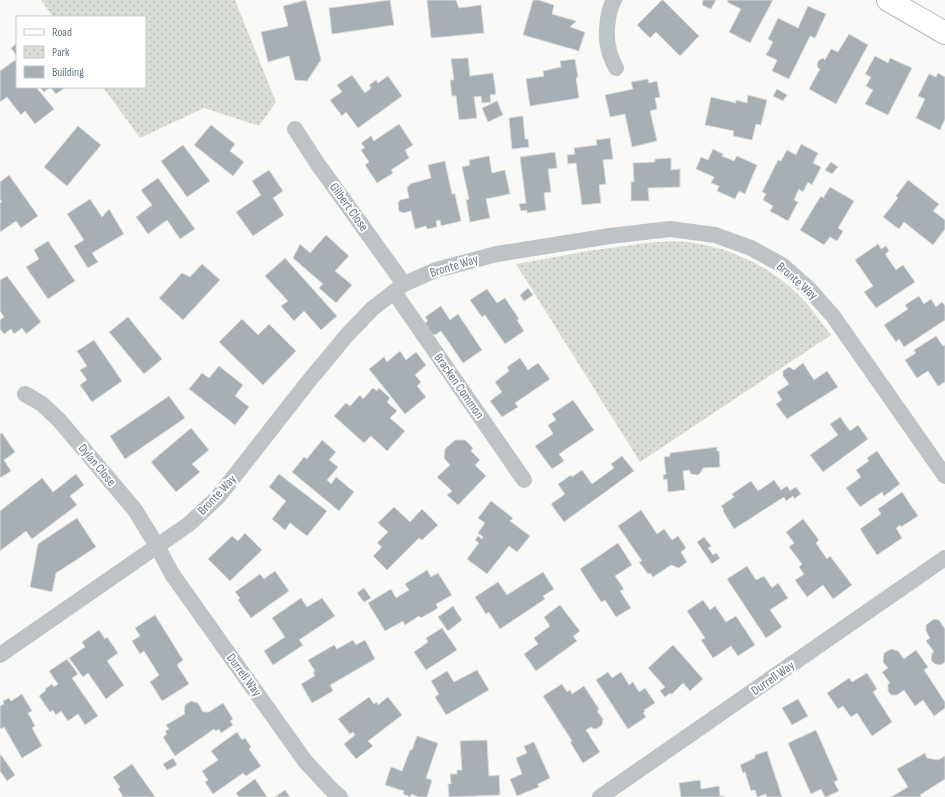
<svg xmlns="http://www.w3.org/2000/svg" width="945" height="797" font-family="'Sofia Sans Condensed',sans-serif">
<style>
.park{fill:url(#park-dots)}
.building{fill:#a5afb4;stroke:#dbdad9}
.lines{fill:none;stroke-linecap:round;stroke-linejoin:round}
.secondary-casing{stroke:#b3b9bd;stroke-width:24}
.minor{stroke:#bec3c6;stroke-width:16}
.secondary{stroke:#fff;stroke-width:22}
.labels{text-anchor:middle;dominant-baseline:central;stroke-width:4;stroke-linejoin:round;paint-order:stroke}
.street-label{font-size:13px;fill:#667780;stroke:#fff}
</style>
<defs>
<pattern id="park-dots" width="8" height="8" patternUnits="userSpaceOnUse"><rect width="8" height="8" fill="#d9ddd6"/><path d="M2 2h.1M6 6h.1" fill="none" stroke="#b4b8b3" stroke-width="1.8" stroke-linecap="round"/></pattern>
</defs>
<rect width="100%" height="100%" fill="#f9f9f7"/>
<path class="park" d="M41 0H235L276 102 259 126 204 108 140 138 103 87H145V17H53Z
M655 242C665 242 676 241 686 242 727 246 769 266 798 294 810 306 820 321 831 335L640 462 516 264 594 250Z"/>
<path class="building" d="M306 0 321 60 307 81 295 80 289 56 268 62 261 32 288 26 283 6Z
M390 0 394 25 332 34 329 8Z
M427 0H456L459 8 481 5 484 33 431 38Z
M533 0H538L554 5 552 14 576 21 570 27 585 32 579 51 523 35Z
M662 0H663L699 36 680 56 656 32 650 38 637 25Z
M703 0H716L711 9 702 5Z
M728 0H773L750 43 729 32 741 9 727 2Z
M808 6 826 14 815 38 810 36 789 79 772 71 777 60 766 55 773 42 768 39 778 18 798 28Z
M849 34 868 45 836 104 809 89 820 69 818 68 817 64 819 60 823 58 825 60 831 49 838 52Z
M17 43V56L11 48Z
M875 56 888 63 890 58 912 68 888 115 865 104 873 90 866 86 871 77 865 74Z
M468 58 470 76 493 73 496 94 490 95 491 102 482 103 481 96 474 97 477 118 459 120 456 96H452L450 80H454L451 59Z
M575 59 578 77 576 78 579 98 530 106 526 79 544 76 543 71 561 67 560 61Z
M15 60 17 62V87H36L54 109 35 124 25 111 21 115 7 97 0 102V71Z
M938 73 945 77V119L940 130 916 118 925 99 918 96 929 74 936 77Z
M352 75 365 93 371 88 369 85 376 80 378 83 388 76 402 96 358 128 346 112 342 116 330 100 342 92 337 85Z
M648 79 649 83 657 81 660 97 655 98 657 109 650 111 657 141 632 147 625 114 610 117 605 95 633 89 631 82Z
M40 87H66L56 94 50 87 44 92Z
M777 89 787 95 783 101 773 96Z
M748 95 767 100 761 125 756 124 752 140 733 136 734 131 705 125 711 97 736 103V100L747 103Z
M497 101 503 115 488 122 482 108Z
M523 116 525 139H528L529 147 512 149 509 118Z
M399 124 413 145 405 150 409 158 391 170 393 173 377 183 365 165 369 162 361 150 365 148 361 143 371 136 374 141Z
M211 125 235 144 230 151 244 162 233 176 194 145Z
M78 126 101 145 67 186 44 167Z
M610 138 613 159 603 160 606 184 599 185 601 203 582 205 576 163 568 164 567 155 575 154 574 148 597 145 596 140Z
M801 144 818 153 813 163 821 167 812 185 808 182 803 192 799 189 794 200 798 202 788 221 770 211 773 206 763 200 766 194 762 192 778 160 781 161 787 150 796 155Z
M183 145 210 181 187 197 161 161Z
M713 149 723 154 722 156 734 161 737 156 757 165 745 194 739 191 735 199 717 191 719 186 711 183 714 177 696 169 701 157 708 160Z
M555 152 557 168 548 169 551 192 544 193 546 210 527 213V210L521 211 519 204 526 203 520 157Z
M489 156 492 173 505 170 510 194 486 199 490 218 470 222 466 200 469 199 462 167 470 165 469 160Z
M671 158V170L680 169V187L648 188 649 201H631V182H634L633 163 655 162V159Z
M445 161 452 194H455L461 221 441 226 440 220 436 221 437 227 427 229 426 226 415 229 411 211 403 213 399 211 398 203 400 200 409 198 407 188 410 184 431 178 428 165Z
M831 162 838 167 832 174 825 170Z
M269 170 283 191 273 198 284 215 253 236 236 212 261 195 252 181Z
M9 175 38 216 21 228 16 221 0 232V203L2 202 0 199V182Z
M158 178 195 229 180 239 167 220 148 234 136 217 152 205 141 190Z
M908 180 939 204 933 211 945 220V229L933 245 904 222 899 229 883 217 898 198 896 196Z
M830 187 854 201 838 228 843 231 837 241 830 237 824 245 800 230 821 196 823 198Z
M90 199 102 217 109 209 124 234 92 253 98 262 88 268 74 246 84 240 67 214Z
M326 235 349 256 335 271 352 285 336 303 319 288 323 284 293 258 300 244 310 253Z
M48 241 75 281 48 299 26 267 39 259 34 250Z
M878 244 881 249 886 246 889 251 885 254 896 270 903 265 915 282 876 308 864 292 873 286 855 260Z
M285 258 337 316 321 330 304 311 294 321 281 306 288 301 265 276Z
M202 264 220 280 183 320 159 298 182 273 190 277Z
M7 276 41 322 26 334 22 328 14 334 11 329 4 334 0 329V320L4 317 0 311V280Z
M528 288 533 295 524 301 520 295Z
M487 289 497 303 505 298 519 319 517 320 524 331 505 344 485 315 482 317 470 300Z
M919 296 924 304 931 299 936 307 942 302 945 306V320L904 347 899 339 896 342 884 325 908 309 905 305Z
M441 306 450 320 458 314 482 350 463 363 441 331 435 335 434 334 433 335 425 323 428 321 425 317Z
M128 317 162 359 144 374 109 332Z
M242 319 258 335 269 324 296 351 263 385 219 342Z
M936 336 943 346 945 345V382L938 386 928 371 917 378 905 360 916 353 914 350Z
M94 340 122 381 92 402 80 385 87 380 80 370 87 366 77 351Z
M400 351 406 360 416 352 426 365 415 375 421 382 417 386 426 397 405 414 369 369 384 357 387 362Z
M520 358 528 370 538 363 550 379 515 403 518 407 502 417 490 401 502 392 495 382 509 371 507 367Z
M803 363 814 380 827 371 838 387 787 419 776 404 782 400 777 392 789 384 783 376V371L789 367 794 370Z
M219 366 243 385 235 396 249 407 235 425 189 389 202 373 209 378Z
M373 388 377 391 379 388 390 398 387 402 397 411 390 418 405 431 387 451 371 436 364 443 334 416 346 403 350 406 360 395 363 399Z
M169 396 185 418 125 459 110 436Z
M573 400 594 430 559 454 564 461 552 469 535 446 553 434 548 425 556 420 552 414Z
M840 417 850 431 858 425 868 439 823 472 810 455 838 435 830 424Z
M191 428 209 450 192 464 200 472 176 492 151 462Z
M2 433 15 452 4 460 11 471 0 478V434Z
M322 440 336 452 329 460 338 467 327 480 331 484 336 477 354 492 339 511 292 472 304 457 307 459Z
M455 440H465L473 448 471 451 480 460 475 465 486 476 458 505 447 495 452 491 437 477 450 465 444 458 445 449Z
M717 447V451H719L720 467 703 468 701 472 698 475 691 474 689 470 683 471 685 490 668 492 667 479 664 480 663 475 666 474 664 457 670 456V453Z
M877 451 900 484 884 496 882 492 860 507 846 488 861 477 856 470 869 461 867 458Z
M622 456 634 471 564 522 551 504 565 494 558 484 571 475 572 477 582 470 592 484 614 468 611 464Z
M76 474 84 485 70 496 77 505 32 539 26 531 0 551V511L42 478 53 492Z
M279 474 327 511 307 536 290 523 285 530 272 519 286 501 269 487Z
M774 480 781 490 787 486 790 491 796 487 801 494 794 499 793 496 786 501 784 497 734 529 723 511 724 510 721 506 734 497 732 494 751 481 758 491Z
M902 492 918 516 901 527 900 525 896 528 902 538 877 555 860 529 881 514 878 509Z
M491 501 513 518 510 521 530 536 517 552 509 546 487 574 467 559 479 543 475 540 478 536 482 539 483 537 478 533 485 523 478 518Z
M394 507 410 522 422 509 438 525 422 540 419 538 387 570 373 556 382 547 377 543 388 532 378 523Z
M641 510 657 534 664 529 672 540 678 536 686 548 681 552 687 562 679 568 671 565 653 577 650 573 648 574 639 562 642 561 618 526Z
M77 518 96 547 56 573 52 592 30 587 38 544Z
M803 519 819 540 816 543 827 559 830 556 852 585 833 599 823 585 807 597 795 580 804 574 799 567 802 564 789 547 794 543 786 532Z
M245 533 262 550 230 581 208 559 232 536 238 541Z
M704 537 711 546 708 548 713 555 716 553 720 558 712 564 697 542Z
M618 543 632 565 615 576 624 589 620 591 631 608 616 617 605 600 601 602 580 569Z
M747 566 756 580 764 576 772 588 778 583 788 598 770 610 782 627 766 638 727 579Z
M427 570 431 577 438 573 452 595 436 604 438 608 421 618 419 616 405 625 403 621 385 631 368 603 391 589 396 598 409 590 405 584Z
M275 571 289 591 251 618 238 600 240 598 235 592 260 574 264 579Z
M543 572 554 589 543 596 545 599 500 629 489 612 486 614 475 597 498 582 507 595Z
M364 588 371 598 364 602 357 593Z
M301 598 307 607 322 598 335 616 299 640 303 645 273 665 264 651 285 637 272 618Z
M703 600 710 610 715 606 726 622 736 616 755 645 738 656 731 646 713 658 701 640 705 638 687 611Z
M560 605 580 631 573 636 577 641 536 671 524 654 538 644 534 638 550 626 544 617Z
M453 606 462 620 448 631 438 617Z
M155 615 183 660 177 665 189 684 162 701 150 682 159 675 144 651 140 654 132 641 140 636 135 628Z
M934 619 939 620 945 629V662L941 665 935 664 931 660 932 653 934 652 926 641 930 638 926 631V625Z
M442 628 457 650 426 670 414 652 428 642 426 638Z
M99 630 105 639 107 637 118 653 107 661 124 685 106 699 88 673 83 677 69 658 85 647 82 642Z
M353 640 356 645 365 640 375 659 330 685 333 691 312 703 301 684 315 676 313 672 315 671 308 660 334 645 337 649Z
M673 645 703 679 690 691 683 683 672 694 670 693 665 697 660 691 665 687 648 668Z
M891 649 898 651 904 659 916 650 928 667 924 670 945 702V708L934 716 923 700 915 706 904 690 897 695H891L888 691V684L890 683 882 672 888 668 883 662 884 653Z
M67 659 78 674 72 678 98 716 85 725 78 714 68 721 61 711 56 715 53 710 50 712 39 696 46 690 45 689 52 684 54 687 58 684 49 671Z
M477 670 489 690 446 715 435 697 439 694 431 681 447 671 454 682Z
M608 672 612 678 621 672 629 685 633 682 639 692 645 688 655 703 644 710 645 712 643 713 646 717 628 729 596 680Z
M867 673 877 689 873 692 892 722 872 736 857 713 851 717 843 706 838 709 827 693 849 678 852 682Z
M562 684 567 692 570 690 572 694 584 686 599 709 597 711 603 719 602 725 598 728 594 729 591 727 586 730 600 752 583 763 570 742 572 741 543 696Z
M22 694 32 711 28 713 35 726 32 728 42 746 22 758 4 727 1 729 0 728V706L4 704 3 701 9 698 11 701Z
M369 697 374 704 377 702 378 705 388 697 402 715 368 741 373 746 356 759 344 744 355 735 353 732 350 734 338 719Z
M798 699 808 716 792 725 782 708Z
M191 701 198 703 203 712H209L223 703 233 719 230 721 233 725 221 733 219 729 216 731 214 729 175 756 163 737 167 734 165 731 169 729 166 725 185 714 184 712 185 705Z
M816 730 838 780 834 782 839 791 826 797H825L821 789 811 794 788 743Z
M237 732 242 740 245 738 251 747 249 749 261 766 246 776 243 773 213 794 205 782 208 780 202 771 218 760 211 751Z
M417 736 438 743 426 778 432 780 427 797H419L411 794V797L403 794 404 791 385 785 391 767 402 771 410 750H412Z
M487 740 489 776 499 775 500 795 449 797 448 784H451L450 774H457V770H462L460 741Z
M534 742 550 778 538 784 539 787 517 796 510 779 522 774 516 758 527 753 524 746Z
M767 751 782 797H767L766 794 757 797 755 790 751 791 745 772 743 773 740 765 755 758V755Z
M925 753 927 758 938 760 945 756V779L920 795 921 797H891L908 787 897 769Z
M0 755H1L15 775 7 781 0 771Z
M173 758 177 765 167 770 163 764Z
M132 764 155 797H122L123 796 118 789 120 787 113 777Z
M255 779 267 797H239L236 793Z
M700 780 701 789 719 786 720 796H724V797H681L679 783Z
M285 790 290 797H275Z"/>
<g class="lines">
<defs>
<path id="secondary" d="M888 0 945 33"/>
</defs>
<use href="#secondary" class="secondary-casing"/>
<path class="minor" d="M614 0C607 12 605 37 609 50 610 56 613 62 616 68
M295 129 317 163 404 284
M394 292 524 480
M25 394 42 404 59 420 135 510 157 546 172 574 258 695 305 761 330 788 340 797
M0 655 189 524 218 497 308 382 347 335 372 309 404 284 436 270 497 254 610 236 670 229 715 235 751 248 782 265 809 289 833 316 945 476
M600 797 945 558"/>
<use href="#secondary" class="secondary"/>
</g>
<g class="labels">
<g class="street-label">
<text transform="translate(349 207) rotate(54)">Gilbert Close</text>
<text transform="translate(454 266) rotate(-17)">Bronte Way</text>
<text transform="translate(797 281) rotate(41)">Bronte Way</text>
<text transform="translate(459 386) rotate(55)">Bracken Common</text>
<text transform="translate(97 465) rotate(50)">Dylan Close</text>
<text transform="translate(217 495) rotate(-47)">Bronte Way</text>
<text transform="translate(244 675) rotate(54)">Durrell Way</text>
<text transform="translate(773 678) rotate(-35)">Durrell Way</text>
</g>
</g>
<rect x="16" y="16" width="130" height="72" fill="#ffffff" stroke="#c2c9cc"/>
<rect x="24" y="29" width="20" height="6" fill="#ffffff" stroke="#c2c9cc"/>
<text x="52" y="36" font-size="12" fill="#667780">Road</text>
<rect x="24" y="46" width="20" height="12" fill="url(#park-dots)" stroke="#c2c9cc"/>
<text x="52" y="56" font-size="12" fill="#667780">Park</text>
<rect x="24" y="66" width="20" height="12" fill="#a5afb4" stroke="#c2c9cc"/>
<text x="52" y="76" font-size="12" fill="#667780">Building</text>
</svg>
